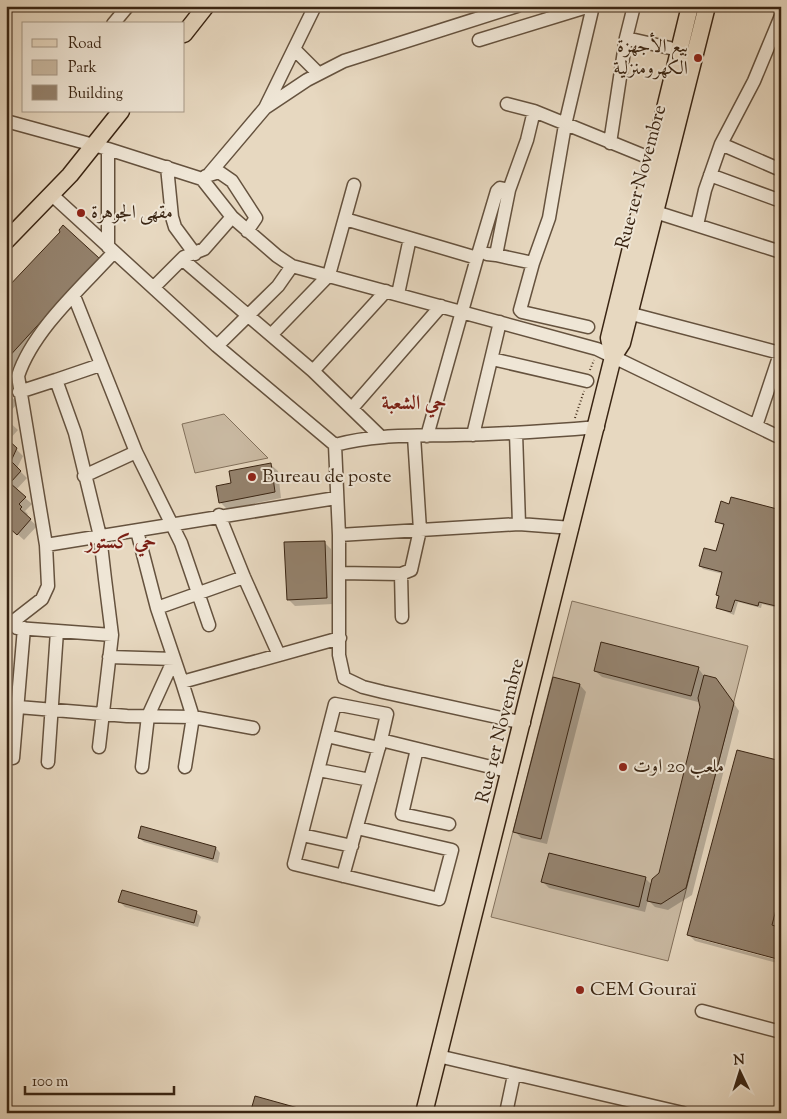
<svg xmlns="http://www.w3.org/2000/svg" width="787" height="1119" font-family="'Sorts Mill Goudy',Amiri,serif">
<style>
.green{fill:#cabaa3;stroke:#82705b}
.shadow{fill:#0003}
.building{fill:#94826d;stroke:#3a2513}
.lines{fill:none;stroke-linecap:round;stroke-linejoin:round}
.minor-casing{stroke:#65523e;stroke-width:15}
.major-casing{stroke:#3a2513;stroke-width:19}
.path{stroke:#3a2513;stroke-width:2;stroke-dasharray:1 2.5;stroke-linecap:butt}
.minor{stroke:#efe6d6;stroke-width:12}
.major{stroke:#e7d8c0;stroke-width:16}
.poi-dot{fill:#8f2418;stroke:#efe6d6;stroke-width:2}
.labels{text-anchor:middle;dominant-baseline:central;stroke-width:4;stroke-linejoin:round;paint-order:stroke}
.poi-label{font-size:19px;fill:#3a2513;stroke:#efe6d6;text-anchor:start}
.street-label{font-size:19px;fill:#3a2513;stroke:#efe6d6}
.neighbourhood-label{font-size:20px;font-weight:bold;fill:#7a1f14;stroke:#efe6d6}
</style>
<rect width="100%" height="100%" fill="#e7d8c0"/>
<filter id="stains"><feTurbulence type="fractalNoise" baseFrequency=".004" numOctaves="4"/><feColorMatrix values="0 0 0 0 .2 0 0 0 0 .09 0 0 0 0 .02 0 0 0 .5 -.17"/></filter>
<radialGradient id="worn" r=".72"><stop offset=".6" stop-color="#630" stop-opacity="0"/><stop offset="1" stop-color="#630" stop-opacity=".3"/></radialGradient>
<path class="green" d="M224 414 268 458 195 473 182 424Z
M572 601 748 646 668 961 491 917Z"/>
<path class="shadow" d="M63 227 105 265 12 368 16 372 10 379 13 382 9 386 12 388 7 393 18 403 6 416V290L62 232Z
M6 419 18 430 8 441 23 456 17 468 27 478 16 490 32 504 25 511 28 514 26 516 37 526 24 540 6 524Z
M271 465 278 471 281 498 227 509 220 502 232 484Z
M730 505 781 511V604L778 608 762 604 761 608 738 602 734 615 717 608 723 574 703 569 700 566 717 553 724 526 717 522Z
M324 542 331 549 333 604 295 606 288 599Z
M698 668 704 676 715 679 722 686 739 711 692 895 668 910 655 907 648 900 645 912 549 888 543 882 645 878 652 885 660 874 702 707 699 696 698 702 602 677 595 671Z
M580 685 586 692 547 844 521 838 515 831Z
M781 763V921L779 928 695 936V938L781 961V964L695 941 689 935Z
M139 838 216 848 220 853 218 863 144 842Z
M120 902 197 913 201 917 198 927 125 907Z"/>
<path class="building" d="M63 225 99 258 6 360V289L60 232 59 230Z
M6 438 17 448 11 461 21 471 10 483 26 497 19 504 22 507 20 509 31 519 17 535 6 525Z
M271 463 275 492 219 503 216 486 231 483 229 471Z
M731 497 781 510V602L777 601 776 606 759 602 758 606 735 600 731 612 716 608 719 596 716 595 722 572 699 566 704 548 716 551 724 524 715 522 721 501 729 504Z
M325 541 327 598 287 600 284 542Z
M601 642 699 667 691 696 594 671Z
M704 675 716 678 734 703 686 888 661 904 647 901 652 879 659 873 700 707 698 698Z
M553 677 580 684 541 839 513 832Z
M737 750 781 761V903L778 902 772 925 781 928V960L687 935Z
M141 826 216 847 213 859 138 838Z
M549 853 646 877 639 907 541 882Z
M122 890 197 911 194 923 118 902Z
M255 1096 316 1113H261L251 1110Z"/>
<g class="lines">
<defs>
<path id="minor" d="M6 9 7 6
M781 16 754 81 721 144 781 170
M113 24 128 6
M626 38 670 48
M479 40 590 6
M295 50 318 73
M507 104 534 111 652 159
M265 108 307 80 344 61 517 6
M6 121 108 149 202 179 232 217 277 256 292 266 597 349 781 438
M610 143 626 38 634 6
M108 149V247
M167 167 172 217 175 227 195 254
M210 173 265 108 315 6
M710 175 781 201
M206 176 219 172 232 181 256 218 247 231
M52 195 217 346 335 445C375 434 415 436 456 435 503 434 551 431 598 427
M646 209 781 252
M345 219 477 258 497 191 500 188 509 190
M697 225 705 190 721 144
M487 254 496 255 509 190 527 140 534 111
M496 255 533 263 549 218 565 125 593 6
M182 259 313 371 380 436
M533 263 520 310 522 312 588 327
M154 287 184 257 204 249 232 217
M398 294 410 238
M74 296 136 452 181 543 209 625
M628 313 780 353
M271 335 329 275 354 185
M217 346 278 286 292 266
M492 359 587 381
M313 371 386 291
M56 380 100 365
M19 392 56 380 75 433 100 536 105 579 112 635 99 747
M353 407 441 306
M756 426 781 351
M516 433 519 524
M473 435 500 322
M427 436 477 258
M335 445 339 535V655L344 678 363 687 383 692 524 723
M84 476 136 452
M219 515 244 577 279 655
M137 531 157 608 182 682 340 638
M339 535 519 524 572 528
M46 545 336 498
M339 573 401 574 411 570 420 530 414 436
M401 574 402 617
M157 608 244 577
M6 627 42 599 48 586 46 545 18 376C33 330 82 287 114 252
M17 628 112 635
M109 657 174 659 148 716 142 767
M6 706 127 716 193 717 182 682
M327 736 379 748
M417 749 402 814 449 824
M13 758 24 628
M48 762 57 631
M185 767 193 717 253 728
M319 770 370 780
M357 828 452 850 439 899 294 864 335 704 387 714 381 740 511 772
M302 835 352 846
M343 876 381 740
M702 1011 781 1032
M438 1056 683 1113
M506 1113 514 1075"/>
<path id="major" d="M184 34 206 6
M6 241 70 175 121 111
M613 357 609 338 690 6
M424 1113 613 357 622 343 707 6"/>
</defs>
<use href="#minor" class="minor-casing"/>
<use href="#major" class="major-casing"/>
<path class="path" d="M590 370 594 360
M575 418 584 391"/>
<use href="#minor" class="minor"/>
<use href="#major" class="major"/>
</g>
<g class="poi-dot">
<circle cx="698" cy="58" r="5"/>
<circle cx="81" cy="213" r="5"/>
<circle cx="252" cy="477" r="5"/>
<circle cx="623" cy="767" r="5"/>
<circle cx="580" cy="990" r="5"/>
</g>
<g class="labels">
<g class="poi-label">
<text x="688" y="47" text-anchor="end">بيع الأجهزة<tspan x="688" dy="22">الكهرومنزلية</tspan></text>
<text x="91" y="213">مقهى الجوهرة</text>
<text x="262" y="477">Bureau de poste</text>
<text x="633" y="767">ملعب 20 اوت</text>
<text x="590" y="990">CEM Gouraï</text>
</g>
<g class="street-label">
<text transform="translate(642 177) rotate(-75)">Rue 1er Novembre</text>
<text transform="translate(501 731) rotate(-76)">Rue 1er Novembre</text>
</g>
<g class="neighbourhood-label">
<text x="414" y="404">حي الشعبة</text>
<text x="121" y="543">حي كستور</text>
</g>
</g>
<rect width="787" height="1119" fill="none" stroke="#e7d8c0" stroke-width="25"/>
<rect x="8" y="8" width="772" height="1104" fill="none" stroke="#3a2513" stroke-width="2.5"/>
<rect x="12" y="12" width="762" height="1094" fill="none" stroke="#3a2513"/>
<rect x="22" y="22" width="162" height="90" fill="#efe6d6" stroke="#a79988"/>
<rect x="32" y="39" width="25" height="8" fill="#e7d8c0" stroke="#a79988"/>
<text x="68" y="48" font-size="15" fill="#3a2513">Road</text>
<rect x="32" y="60" width="25" height="15" fill="#cabaa3" stroke="#a79988"/>
<text x="68" y="72" font-size="15" fill="#3a2513">Park</text>
<rect x="32" y="85" width="25" height="15" fill="#94826d" stroke="#a79988"/>
<text x="68" y="98" font-size="15" fill="#3a2513">Building</text>
<g transform="translate(740 1072) rotate(356)" stroke="#efe6d6" stroke-width="4" paint-order="stroke">
<path d="M0-4L9 19L0 12L-9 19Z" fill="#3a2513"/>
<text y="-8" font-size="14" font-weight="bold" text-anchor="middle" fill="#3a2513">N</text>
</g>
<path d="M25 1086v8h149v-8" fill="none" stroke="#3a2513" stroke-width="2.5"/>
<text x="32" y="1086" font-size="15" fill="#3a2513" stroke="#efe6d6" stroke-width="4" paint-order="stroke">100 m</text>
<rect width="100%" height="100%" filter="url(#stains)"/>
<rect width="100%" height="100%" fill="url(#worn)"/>
</svg>
